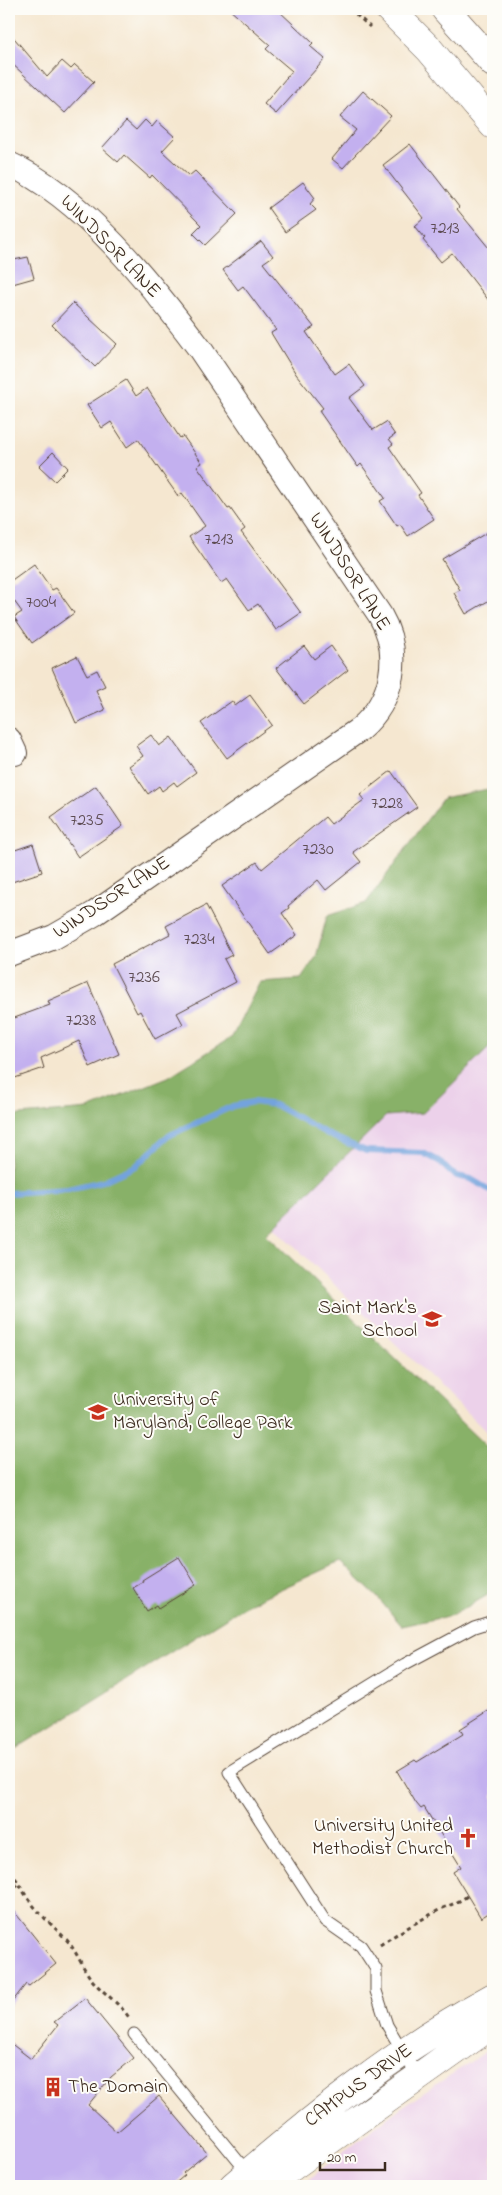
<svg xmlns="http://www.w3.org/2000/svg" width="502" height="2195" font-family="'Indie Flower',sans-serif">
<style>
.built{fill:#ecd1ea}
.forest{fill:#88b168;stroke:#626e43}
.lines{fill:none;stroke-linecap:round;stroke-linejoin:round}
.stream{stroke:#73a3dd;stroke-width:6}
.building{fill:#c3b0ef}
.lane-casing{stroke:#574639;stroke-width:13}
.street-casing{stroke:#574639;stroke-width:26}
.secondary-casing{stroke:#574639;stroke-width:29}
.path{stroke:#574639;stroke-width:3;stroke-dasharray:4 4;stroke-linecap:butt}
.lane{stroke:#fff;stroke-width:11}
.street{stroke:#fff;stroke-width:24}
.secondary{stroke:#fff;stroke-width:28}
.labels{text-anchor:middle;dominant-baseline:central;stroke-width:4;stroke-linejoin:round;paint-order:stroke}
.number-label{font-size:18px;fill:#5d4c52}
.street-label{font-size:20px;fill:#3b2a1e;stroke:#fdfcf7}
.poi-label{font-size:20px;fill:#3b2a1e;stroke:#fdfcf7;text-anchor:end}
</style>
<rect width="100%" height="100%" fill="#fdfcf7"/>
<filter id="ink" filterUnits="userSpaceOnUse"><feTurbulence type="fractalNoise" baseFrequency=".02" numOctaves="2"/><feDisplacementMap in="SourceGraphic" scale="10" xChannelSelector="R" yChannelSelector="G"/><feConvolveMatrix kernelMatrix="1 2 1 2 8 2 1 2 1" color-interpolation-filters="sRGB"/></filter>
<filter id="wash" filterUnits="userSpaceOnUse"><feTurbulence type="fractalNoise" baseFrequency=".0096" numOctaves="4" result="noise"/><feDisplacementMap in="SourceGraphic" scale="20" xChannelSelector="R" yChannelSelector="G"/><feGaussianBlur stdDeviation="1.12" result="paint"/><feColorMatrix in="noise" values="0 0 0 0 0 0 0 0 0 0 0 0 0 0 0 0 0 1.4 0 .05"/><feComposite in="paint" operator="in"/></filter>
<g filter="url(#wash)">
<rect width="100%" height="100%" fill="#f5e7d0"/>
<path class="built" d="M493 1039V1438L247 1200Z
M493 2047V2186H301L335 2158 399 2109Z"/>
<path class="forest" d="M493 788V1044L423 1113 386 1116 266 1234 493 1453V1592L453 1615 402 1626 377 1597 340 1562 250 1603 9 1753V1116L88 1109 168 1077 232 1037 260 982 301 979 316 957 327 916 366 903 443 798Z"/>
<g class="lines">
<path class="stream" d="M9 1193 68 1189 103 1181 136 1166 168 1136 233 1106 253 1102 275 1105 331 1136 366 1151 423 1153 439 1161 450 1172 457 1176 471 1179 493 1192"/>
</g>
<g id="blocks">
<path class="building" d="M229 9H277L313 43 310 46 325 59 276 114 264 104 292 71 266 49 270 45Z
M9 32 47 77 62 61 71 69 75 65 94 82 65 113 9 61Z
M363 91 391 116 343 168 332 159 356 130 340 117Z
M145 120 152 127 157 121 175 137 162 151 189 176 195 171 237 214 205 245 193 233 201 225 152 175 150 178 124 155 118 162 102 148 126 121 136 130Z
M410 144 459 207 457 209 493 253V306L452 253 441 262 423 240 425 238 415 226 424 218 383 165Z
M303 182 315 198 310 204 316 210 285 232 268 208Z
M261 241 273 256 263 263 314 327 306 332 335 374 349 364 365 386 349 398 373 430 386 422 395 435 389 439 393 444 389 447 421 493 418 495 434 519 408 536 400 524 397 526 380 501 385 498 361 464 358 467 319 411 323 408 296 374 271 333 276 330 243 286 238 290 223 270Z
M28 257 34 278 9 285V261Z
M73 303 117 344 95 367 52 325Z
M126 380 136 396 147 388 180 438 183 436 202 463 197 466 228 509 230 508 245 529 241 532 301 613 276 630 258 604 249 610 227 579 221 583 189 537 205 526 182 493 178 496 138 439 127 447 111 422 102 428 87 405Z
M53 452 68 468 55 481 39 466Z
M493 529V598L466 614 454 593 460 590 442 559Z
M34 564 52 590 56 588 74 613 32 643 14 617 22 612 9 594V582Z
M304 646 314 659 331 646 348 670 304 704 276 668Z
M77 656 87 675 97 670 105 686 96 690 105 710 76 723 52 668Z
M250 695 272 725 227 758 201 723 232 701 235 706Z
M151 735 159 746 171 737 196 772 177 786 174 782 162 791 159 786 148 794 129 766 143 756 136 746Z
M391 771 417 807 353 852 361 862 326 890 318 880 288 906 289 908 282 913 297 935 270 954 222 886 257 862 262 869 325 817 331 824 364 800 360 795Z
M96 786 123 826 78 857 51 817Z
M33 844 42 872 9 883V852Z
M206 905 232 955 224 959 236 982 177 1013 183 1024 155 1039 140 1011 137 1013 112 964 170 934 166 926Z
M88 983 119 1054 90 1067 79 1041 41 1058 44 1068 9 1080V1020L50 1005 48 1001Z
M179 1557 196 1585 159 1608 157 1605 147 1611 133 1588 143 1582 142 1580Z
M493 1708V1910L481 1918 453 1872 461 1867 424 1807 421 1809 416 1803 397 1771 415 1760 417 1762 463 1734 460 1729Z
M9 1905 56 1964 29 1986 26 1984 9 2006Z
M85 1998 134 2058 111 2077 88 2105 117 2132 159 2096 207 2153 183 2173 185 2175 172 2186H9V2042L31 2059 58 2025 54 2022Z"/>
</g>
</g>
<g filter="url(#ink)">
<use href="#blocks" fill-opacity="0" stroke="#574639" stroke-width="1"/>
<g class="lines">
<defs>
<path id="lane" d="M134 2034 248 2173
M418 2077 387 2025 376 1991V1969L361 1946 325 1921 229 1772 405 1664 474 1627 493 1621"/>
<path id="street" d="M9 164C83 197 152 285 200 349L380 615C402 653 394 700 360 729L94 914 54 937 9 954
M9 740 15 753"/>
<path id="secondary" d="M389 9 429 49 493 125
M445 9 493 63
M233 2186C314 2116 399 2048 493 1997
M265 2186 493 2024"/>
</defs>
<use href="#lane" class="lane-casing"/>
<use href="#street" class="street-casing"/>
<use href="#secondary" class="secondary-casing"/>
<path class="path" d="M350 9 370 27
M9 1874H12L19 1883
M9 1893 19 1883C30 1906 46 1919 63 1936 76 1948 81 1967 93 1981 105 1995 120 2003 130 2019
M380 1945C399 1932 419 1921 439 1910 449 1905 458 1903 467 1896"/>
<use href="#lane" class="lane"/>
<use href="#street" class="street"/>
<use href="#secondary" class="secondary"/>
</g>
</g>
<defs>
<symbol id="school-bare" viewBox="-9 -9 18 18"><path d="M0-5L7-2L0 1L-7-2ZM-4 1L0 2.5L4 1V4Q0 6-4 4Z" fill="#c8321e" stroke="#fdfcf7" stroke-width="2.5" paint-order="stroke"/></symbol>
<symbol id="university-bare" viewBox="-9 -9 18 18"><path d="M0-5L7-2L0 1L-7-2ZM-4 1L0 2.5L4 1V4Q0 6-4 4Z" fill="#c8321e" stroke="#fdfcf7" stroke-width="2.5" paint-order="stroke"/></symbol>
<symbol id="church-bare" viewBox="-9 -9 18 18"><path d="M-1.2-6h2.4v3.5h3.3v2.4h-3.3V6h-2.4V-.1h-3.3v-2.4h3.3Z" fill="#c8321e" stroke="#fdfcf7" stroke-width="2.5" paint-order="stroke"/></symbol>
<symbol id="building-bare" viewBox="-9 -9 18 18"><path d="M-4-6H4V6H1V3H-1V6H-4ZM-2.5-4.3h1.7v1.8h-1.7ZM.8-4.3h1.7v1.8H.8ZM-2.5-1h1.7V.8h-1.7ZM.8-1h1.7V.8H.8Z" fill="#c8321e" stroke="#fdfcf7" stroke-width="2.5" paint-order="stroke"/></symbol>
</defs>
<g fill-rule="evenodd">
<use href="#school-bare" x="418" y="1305" width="28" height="28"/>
<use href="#university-bare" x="84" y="1398" width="28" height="28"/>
<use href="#church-bare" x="454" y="1824" width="28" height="28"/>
<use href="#building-bare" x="39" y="2073" width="28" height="28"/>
</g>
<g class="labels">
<g class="number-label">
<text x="445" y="229">7213</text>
<text x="219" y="540">7213</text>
<text x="41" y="603">7004</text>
<text x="387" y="804">7228</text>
<text x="87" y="821">7235</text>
<text x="318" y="850">7230</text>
<text x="199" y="940">7234</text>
<text x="144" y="978">7236</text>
<text x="81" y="1021">7238</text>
</g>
<g class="street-label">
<text transform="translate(110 247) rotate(46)">WINDSOR LANE</text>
<text transform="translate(349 572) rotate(58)">WINDSOR LANE</text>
<text transform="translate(112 898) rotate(-33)">WINDSOR LANE</text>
<text transform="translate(359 2086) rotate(-36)">CAMPUS DRIVE</text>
</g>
<g class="poi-label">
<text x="417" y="1308">Saint Mark's<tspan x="417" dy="23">School</tspan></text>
<text x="113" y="1400" text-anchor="start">University of<tspan x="113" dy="23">Maryland, College Park</tspan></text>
<text x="453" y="1826">University United<tspan x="453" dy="23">Methodist Church</tspan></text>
<text x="68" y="2087" text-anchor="start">The Domain</text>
</g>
</g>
<rect width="502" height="2195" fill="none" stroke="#fdfcf7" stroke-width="30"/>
<path d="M320 2162v8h65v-8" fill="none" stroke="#3b2a1e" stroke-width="2.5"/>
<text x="327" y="2162" font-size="15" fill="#3b2a1e" stroke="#fdfcf7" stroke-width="4" paint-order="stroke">20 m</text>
</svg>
